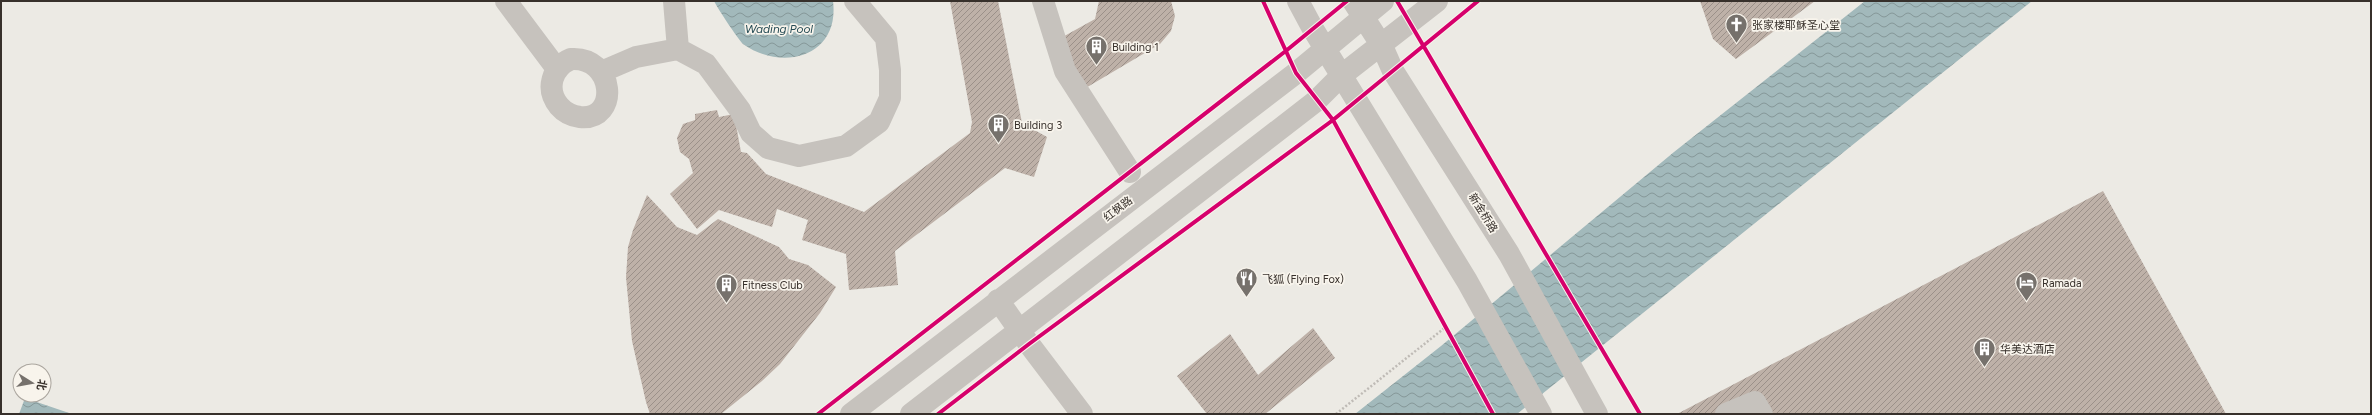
<svg xmlns="http://www.w3.org/2000/svg" width="2372" height="415" font-family="Figtree,'Noto Sans SC',sans-serif">
<style>
.water{fill:url(#water-waves)}
.building{fill:url(#building-hatch)}
.lines{fill:none;stroke-linecap:round;stroke-linejoin:round}
.path{stroke:#bfbbb6;stroke-width:2.5;stroke-dasharray:2 2;stroke-linecap:butt}
.minor{stroke:#c6c2bd;stroke-width:22}
.cycleway-casing{stroke:#f8f4ec;stroke-width:6}
.cycleway{stroke:#d6006c;stroke-width:4}
.labels{text-anchor:middle;dominant-baseline:central;stroke-width:3.5;stroke-linejoin:round;paint-order:stroke}
.poi-label{font-size:11px;fill:#37302b;stroke:#f8f4ec;text-anchor:start}
.street-label{font-size:11px;fill:#37302b;stroke:#f8f4ec}
.water-label{font-size:12px;font-style:italic;fill:#254b54;stroke:#f8f4ec}
</style>
<defs>
<pattern id="water-waves" width="16" height="10" patternUnits="userSpaceOnUse"><rect width="16" height="10" fill="#a2b9bb"/><path d="M0 5q4-4 8 0t8 0" fill="none" stroke="#859798"/></pattern>
<pattern id="building-hatch" width="6" height="6" patternUnits="userSpaceOnUse"><rect width="6" height="6" fill="#beb1a8"/><path d="M-1 1l2-2M0 6l6-6M5 7l2-2" fill="none" stroke="#9b9089"/></pattern>
</defs>
<rect width="100%" height="100%" fill="#eceae4"/>
<path class="water" d="M714 1H833C840 57 782 72 743 44 738 39 718 9 714 1Z
M1865 1H2032L1517 414H1355L1441 346 1674 152Z
M25 398 72 414H19Z"/>
<path class="building" d="M950 1H998L1022 123 1047 137 1034 177 1005 168 895 251 898 285 849 290 846 254 802 240 808 220 777 209 772 227 719 210 697 229 670 194 693 173 689 159 680 152 677 138 683 124 695 120V114L717 110 719 117 734 114 741 152 747 153 766 174 864 212 970 133 972 122Z
M1099 1H1171L1175 16 1171 31 1160 44 1084 89 1059 39 1095 19Z
M1700 1H1815L1736 59 1713 39Z
M2103 191 2226 414H1677Z
M647 195 677 227 697 235 718 219 779 247 789 259 808 265 836 287 820 313 780 364 762 381 721 414H650L646 402 632 341 626 277 628 247 633 230Z
M1313 328 1335 358 1265 414H1207L1177 376 1230 334 1258 375Z"/>
<g class="lines">
<path class="path" d="M1336 414 1447 326"/>
<path class="minor" d="M506 1 557 69
M674 1 678 49
M1043 1 1065 71 1130 172
M1298 1 1313 29 1467 281 1541 414
M1353 1 1382 46 1393 71 1509 254 1597 414
M571 59C615 56 620 121 580 117 572 116 565 113 559 106 545 89 552 67 571 59Z
M601 72 636 57 678 49 706 64 740 110 751 133 768 148 799 156 846 146 879 122 890 98V70L886 38 855 1
M998 300 1029 344 1082 414
M851 414 1296 73 1383 1
M911 414 1316 101 1342 75 1437 1
M1726 414 1755 402 1762 414"/>
<defs>
<path id="cycleway" d="M1263 1 1296 73 1333 120 1493 414
M1397 1 1640 414
M818 414 1287 50 1347 1
M938 414 1029 344 1333 120 1478 1"/>
</defs>
<use href="#cycleway" class="cycleway-casing"/>
<use href="#cycleway" class="cycleway"/>
</g>
<defs>
<symbol id="church-pin" viewBox="-11 -11 22 30"><path d="M0 17L-7.5 6A9.5 9.5 0 1 1 7.5 6Z" fill="#76716c" stroke="#f8f4ec"/><path d="M-1.2-6h2.4v3.5h3.3v2.4h-3.3V6h-2.4V-.1h-3.3v-2.4h3.3Z" fill="#fff"/></symbol>
<symbol id="building-pin" viewBox="-11 -11 22 30"><path d="M0 17L-7.5 6A9.5 9.5 0 1 1 7.5 6Z" fill="#76716c" stroke="#f8f4ec"/><path d="M-4-6H4V6H1V3H-1V6H-4ZM-2.5-4.3h1.7v1.8h-1.7ZM.8-4.3h1.7v1.8H.8ZM-2.5-1h1.7V.8h-1.7ZM.8-1h1.7V.8H.8Z" fill="#fff"/></symbol>
<symbol id="restaurant-pin" viewBox="-11 -11 22 30"><path d="M0 17L-7.5 6A9.5 9.5 0 1 1 7.5 6Z" fill="#76716c" stroke="#f8f4ec"/><path d="M-5-6h1v4h1v-4h1v4h1v-4h1v5L-1.5 .5V6h-2V.5L-5-1ZM5-6V6H3V1.5H1.5Q1.5-4 5-6Z" fill="#fff"/></symbol>
<symbol id="hotel-pin" viewBox="-11 -11 22 30"><path d="M0 17L-7.5 6A9.5 9.5 0 1 1 7.5 6Z" fill="#76716c" stroke="#f8f4ec"/><path d="M-6-4.5h1.5V1H6V5H4.5V3h-9V5H-6ZM-4 0a1.8 1.8 0 1 1 3.6 0ZM.5 0V-2.5h3Q6-2.5 6 0Z" fill="#fff"/></symbol>
</defs>
<g fill-rule="evenodd">
<use href="#church-pin" x="1724" y="12" width="25" height="34"/>
<use href="#building-pin" x="1084" y="34" width="25" height="34"/>
<use href="#building-pin" x="986" y="112" width="25" height="34"/>
<use href="#restaurant-pin" x="1234" y="266" width="25" height="34"/>
<use href="#hotel-pin" x="2014" y="270" width="25" height="34"/>
<use href="#building-pin" x="714" y="272" width="25" height="34"/>
<use href="#building-pin" x="1972" y="336" width="25" height="34"/>
</g>
<g class="labels">
<g class="poi-label">
<text x="1752" y="25">张家楼耶稣圣心堂</text>
<text x="1112" y="47">Building 1</text>
<text x="1014" y="125">Building 3</text>
<text x="1262" y="279">飞狐 (Flying Fox)</text>
<text x="2042" y="283">Ramada</text>
<text x="742" y="285">Fitness Club</text>
<text x="2000" y="349">华美达酒店</text>
</g>
<g class="street-label">
<text transform="translate(1118 209) rotate(-37)">红枫路</text>
<text transform="translate(1483 213) rotate(58)">新金桥路</text>
</g>
<g class="water-label">
<text x="779" y="29">Wading Pool</text>
</g>
</g>
<rect width="2372" height="415" fill="none" stroke="#37302b" stroke-width="4"/>
<g transform="translate(32 383) rotate(101)"><circle r="19" fill="#f8f4ec" stroke="#aba69f"/>
<path d="M0-3L7 15L0 10L-7 15Z" fill="#76716c"/>
<text y="-6" font-size="11" font-weight="bold" text-anchor="middle" fill="#37302b">北</text>
</g>
</svg>
